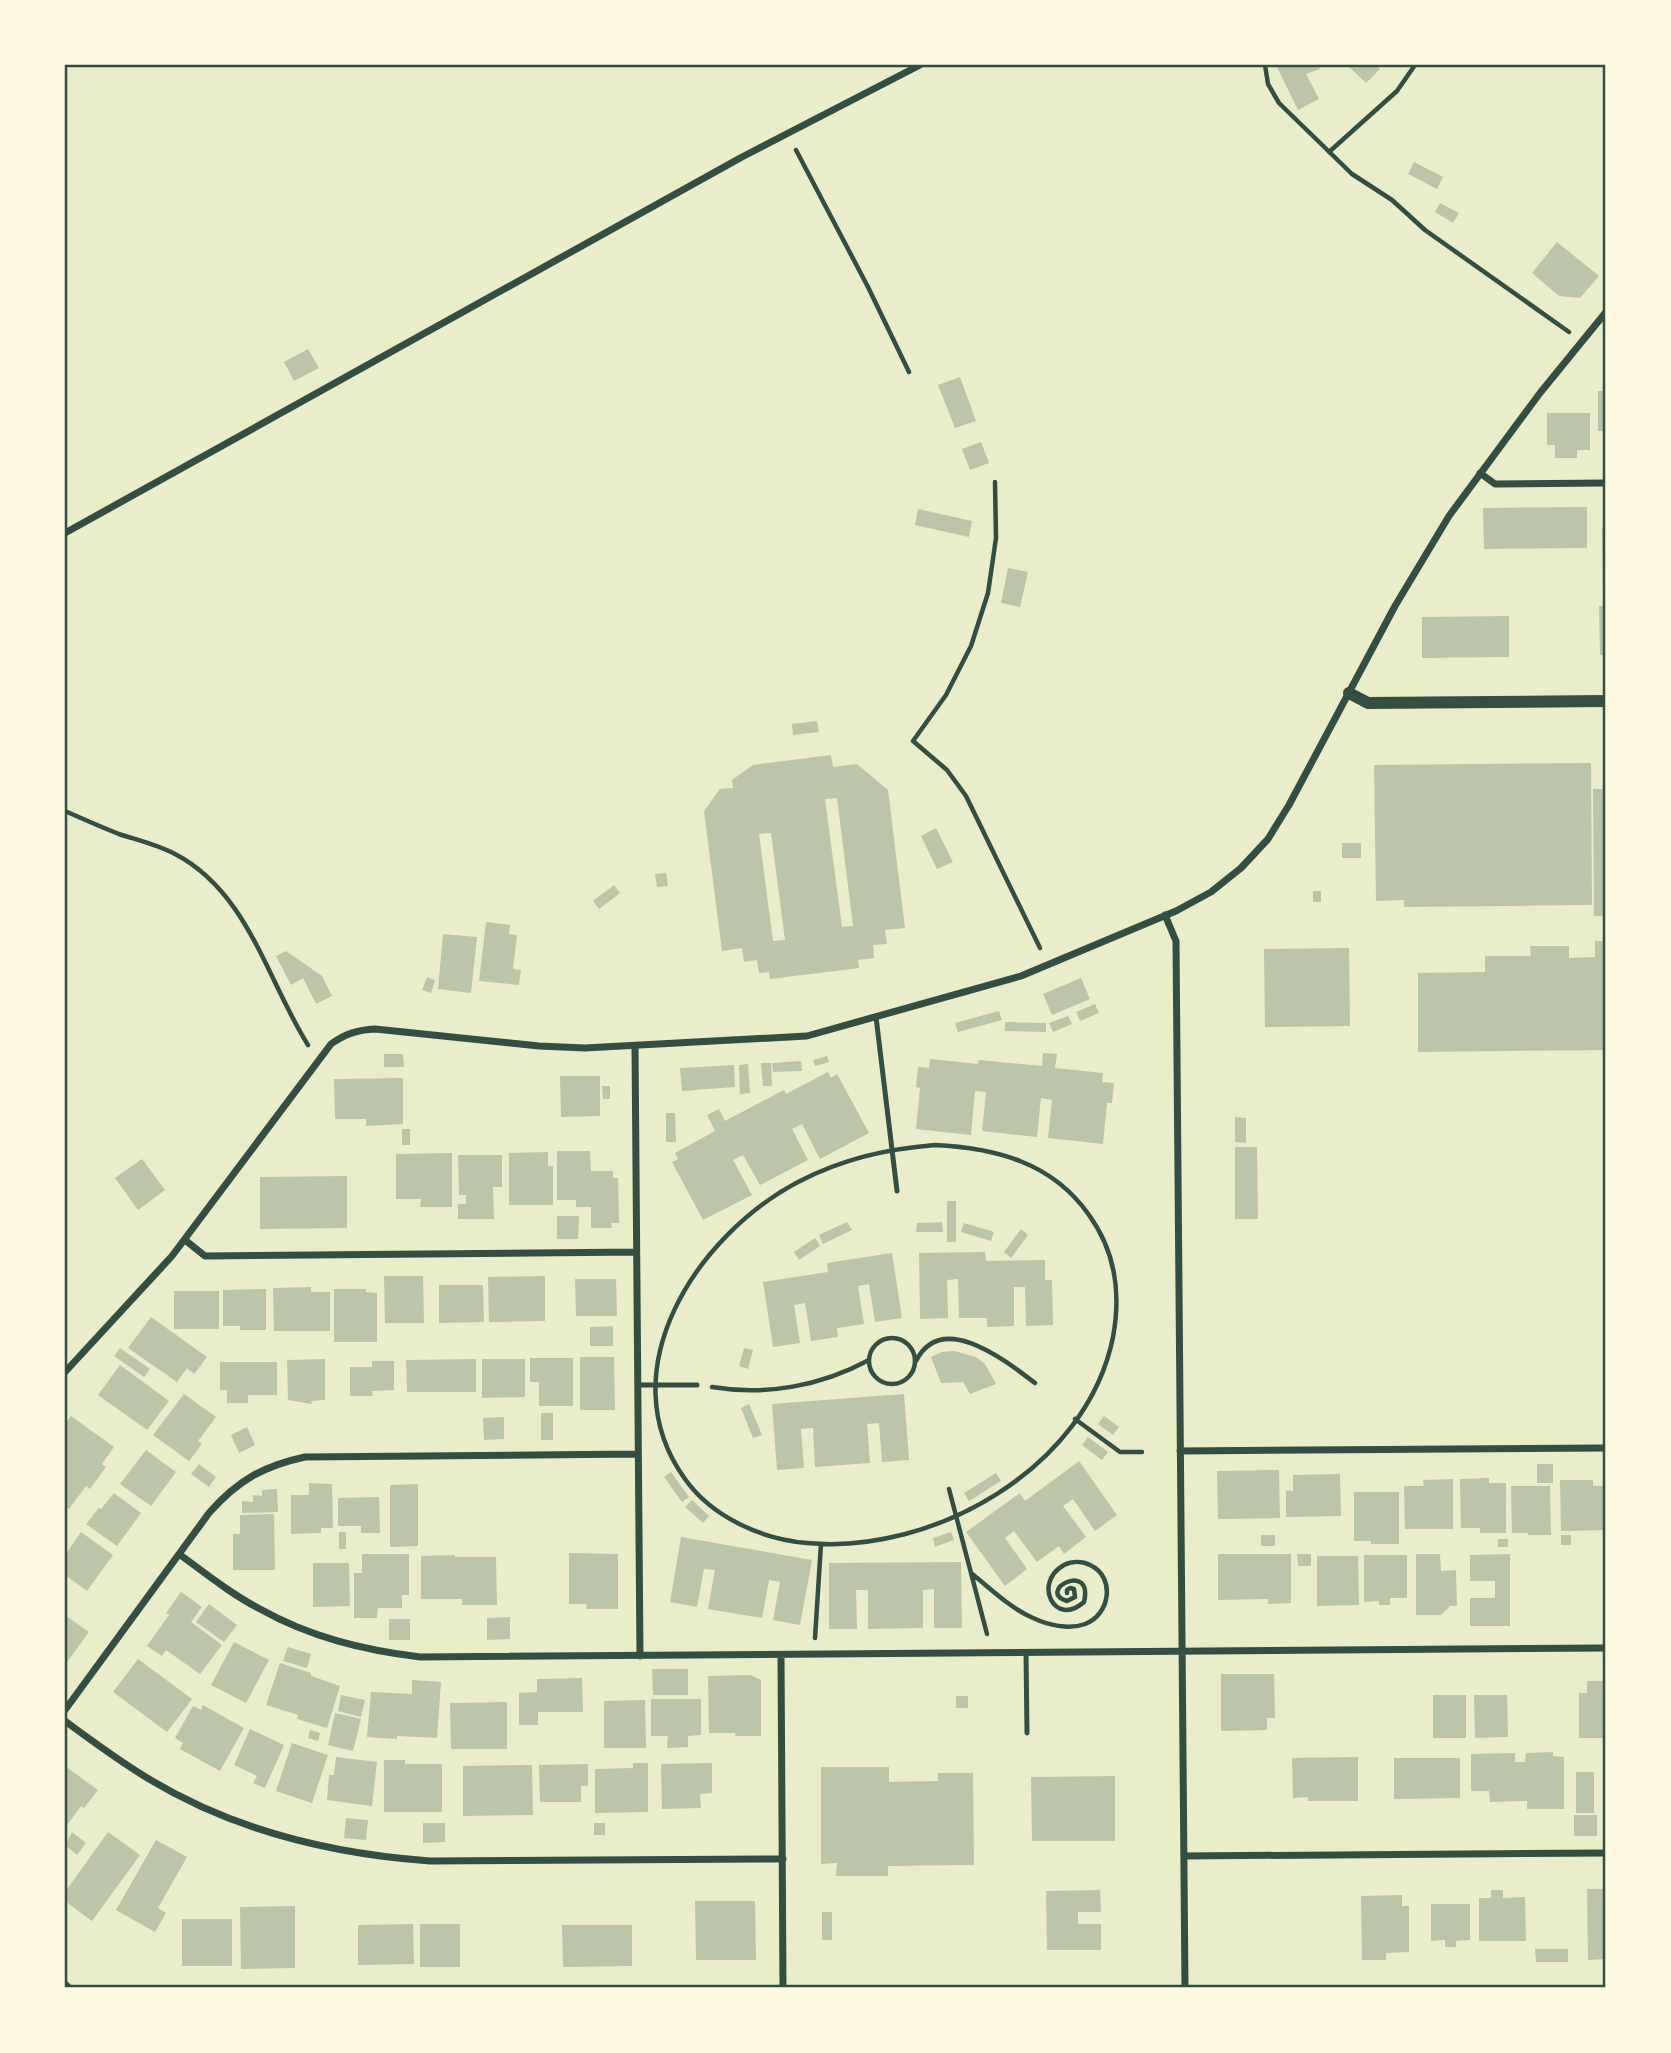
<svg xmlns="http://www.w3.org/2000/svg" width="1671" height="2053" font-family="'Source Serif 4',serif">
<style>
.building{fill:#bcc5a7;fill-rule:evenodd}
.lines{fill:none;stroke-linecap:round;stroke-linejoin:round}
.path{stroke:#344e41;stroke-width:4.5}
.service{stroke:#344e41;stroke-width:5}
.minor{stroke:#344e41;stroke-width:7}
.tertiary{stroke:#344e41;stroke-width:12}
.neatline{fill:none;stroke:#344e41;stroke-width:2.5}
</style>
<rect width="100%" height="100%" fill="#e9edc9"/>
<path class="building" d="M1276 65H1318L1320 69 1306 74 1319 99 1298 110Z
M1347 65H1376L1380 69 1366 83Z
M1414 162 1443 177 1437 189 1408 174Z
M1440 203 1459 213 1453 223 1435 212Z
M1557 242 1599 276 1580 298 1559 296 1532 273Z
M308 349 319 368 294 381 284 362Z
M960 377 976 421 955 428 938 385Z
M1598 391H1606V431H1598Z
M1547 413H1590V450H1577V458H1555V445H1547Z
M981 442 989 463 970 470 962 449Z
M1587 507V548L1484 549 1483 508Z
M918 509 972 521 969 537 915 525Z
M1602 527H1606V591H1603Z
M1008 568 1028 572 1020 607 1001 603Z
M1599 606H1606V655H1600Z
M1509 616V657L1422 658V617Z
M817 721 819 732 793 735 792 724Z
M831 755 833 767 857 764 888 790 905 928 885 930 887 944 873 945 874 958 858 960 859 968 770 979 769 972 759 973 757 960 744 962 742 948 722 951 704 811 720 789 733 788 732 780 753 765ZM837 798 853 926 842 927 825 799ZM771 833 785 940 773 941 759 834Z
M1591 763 1592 905 1404 907V900L1376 901 1374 765Z
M1593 789H1606V916H1594Z
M936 828 953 862 937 869 921 836Z
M1342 843H1361V858H1342Z
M666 873 668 886 657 887 655 874Z
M614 885 620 893 599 909 593 901Z
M1313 891H1321V902H1313Z
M486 922 510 925 509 934 517 935 513 969 521 970 519 985 479 981Z
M443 934 477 937 471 993 438 989Z
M1595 941H1606V1050L1418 1052V973L1485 972V956H1531L1530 946H1569V958L1595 957Z
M1349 948 1350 1026 1265 1027 1264 949Z
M286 951 322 976 332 996 316 1004 303 978 291 985 276 956Z
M427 977 435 980 431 993 422 990Z
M1081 978 1090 999 1052 1015 1043 994Z
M1095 1004 1099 1013 1080 1021 1076 1012Z
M999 1011 1002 1020 958 1032 955 1023Z
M1068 1016 1072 1024 1053 1032 1049 1023Z
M1005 1022 1046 1023V1032L1005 1031Z
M1043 1053 1057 1054 1055 1068 1103 1073 1102 1082 1114 1083 1112 1103H1107L1103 1144 1048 1138 1052 1100 1041 1098 1037 1137 982 1131 986 1092 975 1091 971 1135 916 1129 920 1088 916 1087 918 1067 929 1068 930 1059 978 1064 979 1060 1042 1066Z
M384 1054H403L404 1067H384Z
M827 1056 829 1062 815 1066 813 1060Z
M801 1061 802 1071 773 1072 772 1063Z
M761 1063H771L772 1086H763Z
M748 1064 750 1093 740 1094 739 1065Z
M734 1065 735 1087 682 1091 680 1068Z
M828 1072 831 1078 837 1074 869 1133 820 1159 802 1124 792 1129 808 1160 760 1185 743 1155 733 1160 752 1195 703 1220 672 1162 678 1159 675 1153 715 1131 707 1115 719 1109 725 1121 784 1090 786 1094Z
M560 1076H600V1116L561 1117Z
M403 1078V1124L366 1126V1119H335L334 1079Z
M602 1086H610V1099H603Z
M666 1113H675L676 1142H666Z
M1235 1117 1246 1118V1143L1235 1142Z
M402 1129H410V1145H402Z
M1235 1147H1257L1258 1219H1235Z
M557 1151H590L591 1171H613V1178H618L619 1223H611L612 1228H591V1207H576V1200H557Z
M548 1152V1166H553V1205H509V1153Z
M452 1153V1207H420L421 1199H396V1154Z
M458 1155H502V1187H493L494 1219H458V1204H466V1195H459Z
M142 1159 165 1190 138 1210 115 1178Z
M347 1176V1228L260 1229V1177Z
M947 1201H956V1242H947Z
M557 1216H579L578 1239H557Z
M847 1222 852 1230 823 1244 819 1235Z
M942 1222 943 1232H916L917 1223Z
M964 1223 994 1232 991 1241 961 1232Z
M1021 1229 1028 1235 1011 1258 1004 1252Z
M815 1238 820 1246 799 1260 794 1252Z
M985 1252 986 1261 1045 1260V1280H1052L1053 1325 1026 1326 1025 1287H1014V1326L987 1327V1318H959L958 1279 947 1280 948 1318 920 1319 919 1253Z
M892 1253 902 1318 875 1322 869 1284 858 1286 864 1324 837 1328 838 1337 811 1341 805 1303 794 1305 800 1343 773 1347 763 1282 828 1272 827 1263Z
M384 1276H423L424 1323H385Z
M545 1276V1321L489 1322 488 1277Z
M575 1279H616L617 1316H576Z
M439 1285H483L484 1322 439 1323Z
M311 1287V1292H330V1331H274L273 1288Z
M266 1289V1330H240V1326H223V1290Z
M334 1289H366V1292L377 1293V1342H334Z
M174 1291H219V1329H174Z
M151 1317 207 1357 194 1374 187 1368 177 1382 128 1348Z
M613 1326V1346H590V1327Z
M120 1348 150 1369 144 1377 114 1356Z
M744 1348 753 1350 748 1369 739 1366Z
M954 1351 976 1357 985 1364 996 1384 970 1394 963 1382 941 1383 931 1357 942 1352Z
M580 1357H614L615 1410H580Z
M530 1358H573V1406H539V1382H530Z
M325 1359V1400L311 1401 312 1404 288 1400 287 1360Z
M476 1359V1392H407L406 1360Z
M482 1359H525V1397L482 1398Z
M372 1361H394V1390L372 1391 373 1396H350V1367H372Z
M220 1362H277V1395H248V1403H227V1390H220Z
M120 1365 169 1401 147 1430 98 1395Z
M184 1394 216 1417 198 1441 202 1444 189 1461 153 1435Z
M904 1394 909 1460 882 1462 879 1423 867 1424 870 1463 815 1467 813 1428 801 1429 804 1468 777 1470 772 1404Z
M749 1404 762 1435 753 1438 741 1408Z
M541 1413H553V1440H541Z
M71 1416 114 1447 102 1464 106 1467 90 1489 86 1486 69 1509 65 1507V1424Z
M1104 1416 1119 1427 1113 1435 1098 1424Z
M504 1417V1439L484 1440 483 1418Z
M247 1427 255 1445 239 1453 231 1435Z
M1088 1437 1108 1452 1102 1460 1082 1445Z
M146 1450 176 1472 151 1506 120 1484Z
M1079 1461 1117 1515 1095 1531 1073 1499 1063 1506 1086 1537 1064 1554 1059 1546 1037 1562 1014 1531 1005 1538 1027 1569 1005 1586 966 1532 1020 1493 1025 1501Z
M199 1464 216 1477 209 1487 191 1474Z
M1537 1464H1553V1483H1537Z
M1279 1470 1280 1518 1218 1519 1217 1471Z
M671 1472 689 1497 682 1502 664 1477Z
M996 1473 1001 1481 969 1501 964 1493Z
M1340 1474 1341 1516 1286 1517V1490L1293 1491V1475Z
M1489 1478V1483H1506V1533H1480V1528H1461L1460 1479Z
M1453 1479V1529H1405L1404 1486H1424L1423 1480Z
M1560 1480H1593V1486H1606V1530L1561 1531Z
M309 1483 332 1484 333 1528H321V1533L291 1534V1495H309Z
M418 1484V1546L390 1547V1485Z
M1511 1486H1550L1551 1535H1528V1533H1512Z
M277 1489 278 1512 242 1513V1501L253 1502V1495L262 1496V1490Z
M1354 1492H1399V1544H1371V1541H1354Z
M114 1493 141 1513 117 1546 86 1524 99 1508 101 1509Z
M379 1497 380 1533H361V1526H338V1498Z
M692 1500 709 1516 703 1523 685 1507Z
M274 1514 275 1570H233V1534H240V1515Z
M81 1532 113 1555 87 1591 65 1575V1555Z
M339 1532H346V1549H339Z
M951 1532 954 1540 935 1547 933 1538Z
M1261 1535H1275V1546H1261Z
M1561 1535H1571V1545H1561Z
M681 1537 812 1560 800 1625 773 1620 780 1582 769 1580 762 1618 708 1609 715 1570 704 1569 697 1607 670 1602Z
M1498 1539H1508V1547H1498Z
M569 1553 618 1554V1609H586L587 1604H569Z
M362 1554H409V1595H402V1608H378L377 1618H354V1573H362Z
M1218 1554H1291V1603L1268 1604V1599L1218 1600Z
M1297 1554H1311V1566H1298Z
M1416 1554H1440L1441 1571 1456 1570 1457 1606H1450L1441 1615H1416Z
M1510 1554V1626H1470V1598H1495V1581H1470V1555Z
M455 1555V1557H496L497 1605H462V1599H421V1556Z
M1364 1555H1407V1598H1390V1605H1379V1601L1364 1602Z
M1317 1556H1358L1359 1605 1317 1606Z
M961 1562 962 1628H934V1589L923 1590V1628L868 1629V1590H856L857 1629H829V1563Z
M313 1563H349L350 1606 313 1607Z
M181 1592 202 1607 191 1622 222 1645 200 1674 166 1650 162 1656 147 1646 169 1615 166 1613Z
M209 1604 237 1625 224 1642 196 1622Z
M65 1615 89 1632 65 1665Z
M510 1617V1639L487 1640V1618Z
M389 1619H410V1640H389Z
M234 1642 269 1660 246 1703 211 1685Z
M288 1647 311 1654 307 1668 283 1661Z
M138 1659 192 1699 167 1732 113 1692Z
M280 1663 311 1673V1676L340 1686 327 1728 297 1719 298 1715 266 1705Z
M652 1669H688V1695H653Z
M1221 1674H1274L1275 1718H1267V1730L1221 1731Z
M750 1675 761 1680V1736H735L736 1733H709L708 1676Z
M582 1678 583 1712H538V1725H519V1693L537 1692V1679Z
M412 1680 441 1682 437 1738 397 1736V1739L367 1737 371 1692 412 1694Z
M1587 1681H1603V1689H1606V1738H1579V1693H1587Z
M341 1695 365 1700 361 1717 338 1711Z
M1433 1695H1466V1738H1433Z
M1474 1695H1507L1508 1737 1475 1738Z
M956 1696H968V1708H956Z
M651 1699H701V1735L688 1736V1747L667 1748 668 1736H651Z
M645 1700 646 1748H604V1701Z
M507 1702V1749H451L450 1703Z
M203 1705 244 1728 220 1771 180 1749 183 1743 175 1738 193 1706 201 1710Z
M335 1713 361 1719 353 1751 328 1745Z
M250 1729 284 1745 265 1788 253 1783 257 1776 234 1765Z
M310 1730 320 1733 318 1741 308 1738Z
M292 1743 328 1755 312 1803 276 1791Z
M1553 1752V1756L1564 1757V1809H1527V1801L1490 1802 1489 1791H1471V1754L1515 1753V1762H1525L1526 1753Z
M1603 1756H1606V1810H1603Z
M336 1757 377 1762 372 1806 327 1800 329 1775H334Z
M1358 1757V1801H1308V1797L1293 1798 1292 1758Z
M1394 1758H1460V1798L1394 1799Z
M384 1760H405V1764H442V1812H384Z
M633 1763H648V1812L595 1813V1769L633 1768Z
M712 1763V1793L700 1794 701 1808 662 1809 661 1764Z
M588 1764V1786H581V1802H540L539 1765Z
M532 1765 533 1815 463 1816V1766Z
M65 1766 98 1790 84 1808 81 1806 65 1828Z
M821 1767H889V1782L938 1781V1773H973L974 1865 888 1866V1876H836L837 1863 821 1864Z
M1576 1772H1594V1813H1576Z
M1115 1776V1841H1032L1031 1777Z
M1574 1815H1597V1836H1574Z
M346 1818 368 1820 366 1840 344 1838Z
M423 1823H445V1842L423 1843Z
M594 1823H605V1835H594Z
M72 1832 86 1843 77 1855 65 1845Z
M108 1832 140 1855 92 1921 65 1901V1892Z
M156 1840 187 1857 158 1908 166 1913 155 1932 116 1910Z
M1587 1889H1606V1959L1588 1960Z
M1100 1890 1101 1912H1078V1924H1101V1950H1047L1046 1891Z
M1491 1890H1503V1898L1525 1897 1526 1941H1479V1898H1491Z
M1402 1895V1906H1409V1952L1386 1953V1960H1362L1361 1896Z
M695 1901H755L756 1960H696Z
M1431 1904H1470V1940L1456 1941V1947H1445V1940L1431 1941Z
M295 1906V1968L241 1969 240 1907Z
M822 1912H832V1940H822Z
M182 1919H232V1966H182Z
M413 1924 414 1964 358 1965V1925Z
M420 1924H460V1967H420Z
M562 1925H632V1966L563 1967Z
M1535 1949H1568V1962H1536Z"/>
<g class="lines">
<path class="path" d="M1265 65 1268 84 1279 103 1352 174 1392 200 1425 230 1569 332
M796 150 868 287 909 372
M1329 152 1397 91 1415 65
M995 482 996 538 988 593 971 646 946 695 913 741 947 770 966 796 1040 948
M65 811C83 819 101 827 119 834 137 840 158 845 175 854 248 892 267 980 308 1045
M935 1145C995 1148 1052 1162 1089 1215 1115 1251 1121 1294 1113 1337 1087 1468 933 1555 807 1543 761 1539 712 1517 685 1479 607 1371 697 1235 798 1182 842 1159 886 1149 935 1145Z
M869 1361a23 23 0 1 1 46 0a23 23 0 1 1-46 0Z
M916 1361C942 1309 1007 1362 1035 1383
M712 1387C766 1396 821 1386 869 1360
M1075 1419 1120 1452H1142
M949 1489 987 1634
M971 1573C991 1589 1010 1608 1033 1618 1048 1625 1069 1630 1085 1624 1110 1615 1116 1577 1090 1565 1082 1561 1072 1561 1064 1565 1032 1583 1055 1628 1084 1602 1094 1560 1035 1591 1067 1601L1075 1597 1074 1589 1070 1588 1067 1590V1593
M815 1638 821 1544"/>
<path class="service" d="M876 1017 897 1191
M638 1385H697
M1026 1653 1027 1733"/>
<path class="minor" d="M1480 473 1495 484 1606 483
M65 533 742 157 920 65
M1165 915 1176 941 1185 1988
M635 1046 640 1656
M185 1240 205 1256 636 1252
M65 1372 172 1256 331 1044C345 1034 357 1030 375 1029L539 1046 585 1048 807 1036 1021 976 1176 911 1211 892 1241 868 1268 839 1289 805 1395 606 1449 516 1540 393 1606 312
M1180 1451 1606 1448
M179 1554C205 1573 231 1594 260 1609 310 1637 363 1650 420 1657L1606 1648
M781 1655 783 1988
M65 1710 209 1513C237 1481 263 1466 305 1457L638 1454
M65 1721C92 1741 119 1761 149 1779 235 1831 331 1854 430 1861L783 1859
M1184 1856 1606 1853
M65 1984 69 1988"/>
<path class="tertiary" d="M1349 693 1368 703 1606 701"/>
</g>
<rect width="1671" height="2053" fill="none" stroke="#fefae0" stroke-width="133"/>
<rect x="66" y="66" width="1538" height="1920" class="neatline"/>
</svg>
